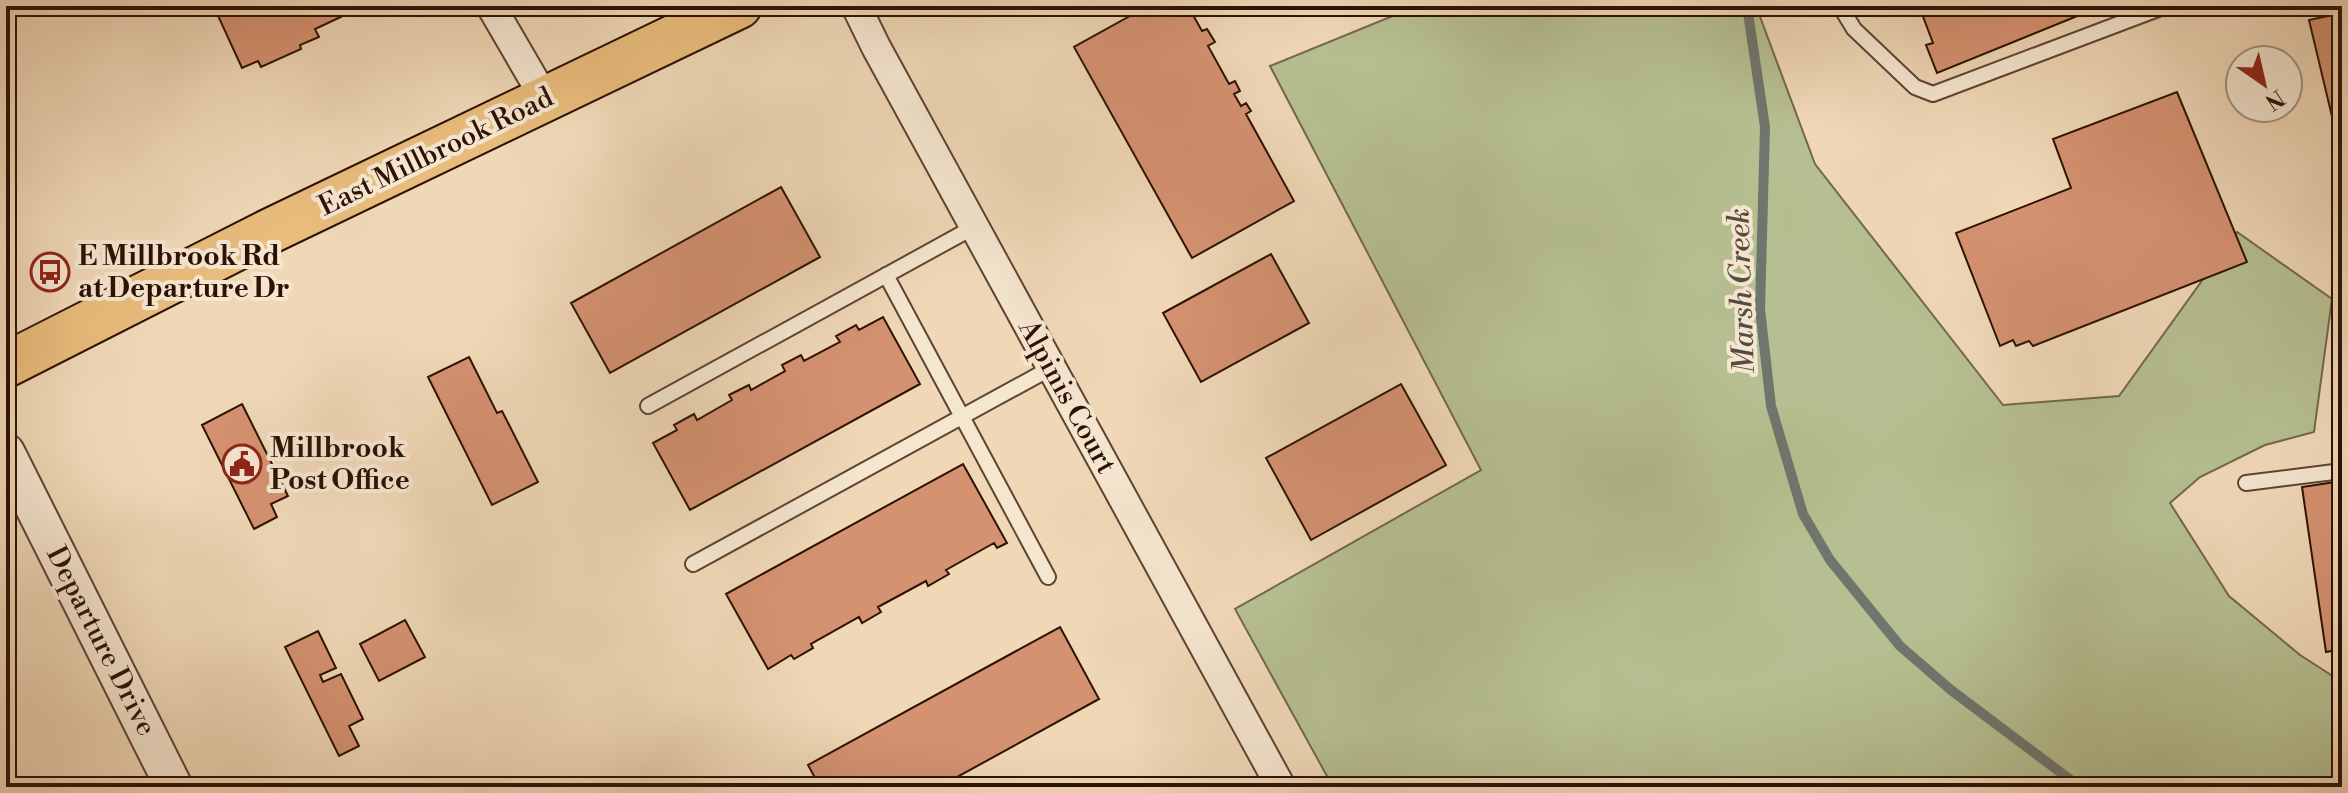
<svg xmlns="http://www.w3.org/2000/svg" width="2348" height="793" font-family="'Libre Bodoni',serif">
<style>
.green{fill:#b6bf91;stroke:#72684b;stroke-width:2}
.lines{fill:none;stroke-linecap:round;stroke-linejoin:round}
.stream{stroke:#6f766e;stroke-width:10}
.building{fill:#d59271;stroke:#2d1105;stroke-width:2}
.service-casing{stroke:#5e4332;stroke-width:18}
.minor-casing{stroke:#5e4332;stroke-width:32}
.tertiary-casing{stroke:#5e4332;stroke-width:40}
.primary-casing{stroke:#2d1105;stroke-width:48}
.service{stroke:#f5e6d0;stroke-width:14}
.minor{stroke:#f5e6d0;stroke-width:28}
.tertiary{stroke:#f5e6d0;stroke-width:36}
.primary{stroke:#e8bc7c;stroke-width:44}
.labels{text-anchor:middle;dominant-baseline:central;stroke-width:8;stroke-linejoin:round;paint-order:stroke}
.street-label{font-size:28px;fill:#2d1105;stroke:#f5e6d0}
.poi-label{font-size:28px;font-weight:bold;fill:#2d1105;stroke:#f5e6d0;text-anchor:start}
.water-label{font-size:30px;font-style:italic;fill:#544c42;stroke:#f5e6d0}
</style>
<rect width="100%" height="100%" fill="#f0d8b7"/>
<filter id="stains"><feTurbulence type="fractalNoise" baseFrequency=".0025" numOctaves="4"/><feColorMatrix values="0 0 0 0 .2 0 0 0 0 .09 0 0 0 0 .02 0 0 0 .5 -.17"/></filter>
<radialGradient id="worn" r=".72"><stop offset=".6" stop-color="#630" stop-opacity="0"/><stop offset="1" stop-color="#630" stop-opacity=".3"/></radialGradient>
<path class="green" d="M1417 6H1756L1815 164 2003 405 2119 396 2237 232 2332 299 2314 432 2265 445 2200 477 2170 503 2229 596 2300 655 2342 682V787H1333L1235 609 1481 470 1270 66Z"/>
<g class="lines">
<path class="stream" d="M1747 6 1765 127 1760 309 1771 406 1803 514 1830 560 1900 646 1951 690 2080 787"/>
</g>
<path class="building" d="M341 6 345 15 315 29 319 37 300 45 301 49 261 67 258 61 242 68 214 7Z
M1148 6H1188L1202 31 1207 29 1215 42 1208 46 1229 84 1235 81 1240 91 1234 94 1241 106 1246 103 1251 111 1246 114 1294 201 1192 258 1074 47Z
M1919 6H2102L1937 73 1926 45 1933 43Z
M2342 13V150H2340L2309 20Z
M2177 92 2247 262 2033 346 2029 341 2016 346 2013 340 2000 346 1956 233 2071 188 2053 139Z
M781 187 820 257 610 373 571 303Z
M1271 254 1309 323 1201 382 1163 313Z
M883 317 920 384 690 510 653 443 677 430 674 425 694 414 697 420 732 400 729 395 749 385 751 390 785 371 782 365 801 355 804 361 840 342 836 336 856 325 859 330Z
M469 357 497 413 502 411 538 482 492 505 428 377Z
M1401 384 1446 465 1311 540 1266 458Z
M242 404 288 496 271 504 277 517 254 529 202 425Z
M963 464 1007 543 997 548 994 543 946 570 949 574 928 586 926 581 878 607 881 612 862 623 859 617 811 644 813 648 794 659 791 655 768 669 726 594Z
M2342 481V649L2326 652 2302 487Z
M405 620 425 657 379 681 360 644Z
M1060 627 1099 699 939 787H820L808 765Z
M318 631 336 668 320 675 323 682 341 674 363 719 349 726 359 746 339 756 285 647Z"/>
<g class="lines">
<defs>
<path id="service" d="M1840 6 1854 29 1915 87 1933 94 2166 6
M886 275 1048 577
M648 406 974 227
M2246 483 2342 471
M693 564 1051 368"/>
<path id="minor" d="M491 6 545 99
M856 6 876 47 1281 787"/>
<path id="tertiary" d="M6 452 174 787"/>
<path id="primary" d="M6 365 268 232 739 6"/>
</defs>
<use href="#service" class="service-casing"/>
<use href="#minor" class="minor-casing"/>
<use href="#tertiary" class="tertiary-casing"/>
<use href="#primary" class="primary-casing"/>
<use href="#service" class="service"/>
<use href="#minor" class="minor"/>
<use href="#tertiary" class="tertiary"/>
<use href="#primary" class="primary"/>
</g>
<defs>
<symbol id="bus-ring" viewBox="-11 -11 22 22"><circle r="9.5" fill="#f5e6d0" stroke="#8f2418" stroke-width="1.5"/><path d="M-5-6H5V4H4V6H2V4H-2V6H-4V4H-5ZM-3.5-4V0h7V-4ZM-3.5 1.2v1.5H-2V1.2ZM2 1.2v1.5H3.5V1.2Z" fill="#8f2418"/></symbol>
<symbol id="civic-ring" viewBox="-11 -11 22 22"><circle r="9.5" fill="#f5e6d0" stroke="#8f2418" stroke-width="1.5"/><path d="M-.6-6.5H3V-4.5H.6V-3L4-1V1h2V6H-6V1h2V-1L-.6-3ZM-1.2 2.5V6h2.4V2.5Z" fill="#8f2418"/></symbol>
</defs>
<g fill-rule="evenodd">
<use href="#bus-ring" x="28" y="250" width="44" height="44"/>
<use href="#civic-ring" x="220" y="442" width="44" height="44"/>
</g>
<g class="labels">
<g class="street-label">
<text transform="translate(436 152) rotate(-26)">East Millbrook Road</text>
<text transform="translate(1067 397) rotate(61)">Alpinis Court</text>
<text transform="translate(101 641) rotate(63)">Departure Drive</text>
</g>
<g class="poi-label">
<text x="78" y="256">E Millbrook Rd<tspan x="78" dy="32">at Departure Dr</tspan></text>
<text x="270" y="448">Millbrook<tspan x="270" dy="32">Post Office</tspan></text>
</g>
<g class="water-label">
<text transform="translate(1742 291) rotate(-92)">Marsh Creek</text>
</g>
</g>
<rect width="2348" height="793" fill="none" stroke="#f0d8b7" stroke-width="32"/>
<rect x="8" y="8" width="2332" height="777" fill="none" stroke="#2d1105" stroke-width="4"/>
<rect x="16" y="16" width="2316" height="761" fill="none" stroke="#2d1105" stroke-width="2"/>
<g transform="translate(2264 84) rotate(146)"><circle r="38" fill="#f5e6d0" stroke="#a5917f" stroke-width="2"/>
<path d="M0-6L14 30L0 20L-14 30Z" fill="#8f2418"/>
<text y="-12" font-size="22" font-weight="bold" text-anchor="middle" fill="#2d1105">N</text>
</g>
<rect width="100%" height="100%" filter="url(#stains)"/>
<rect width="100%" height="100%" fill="url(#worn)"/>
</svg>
